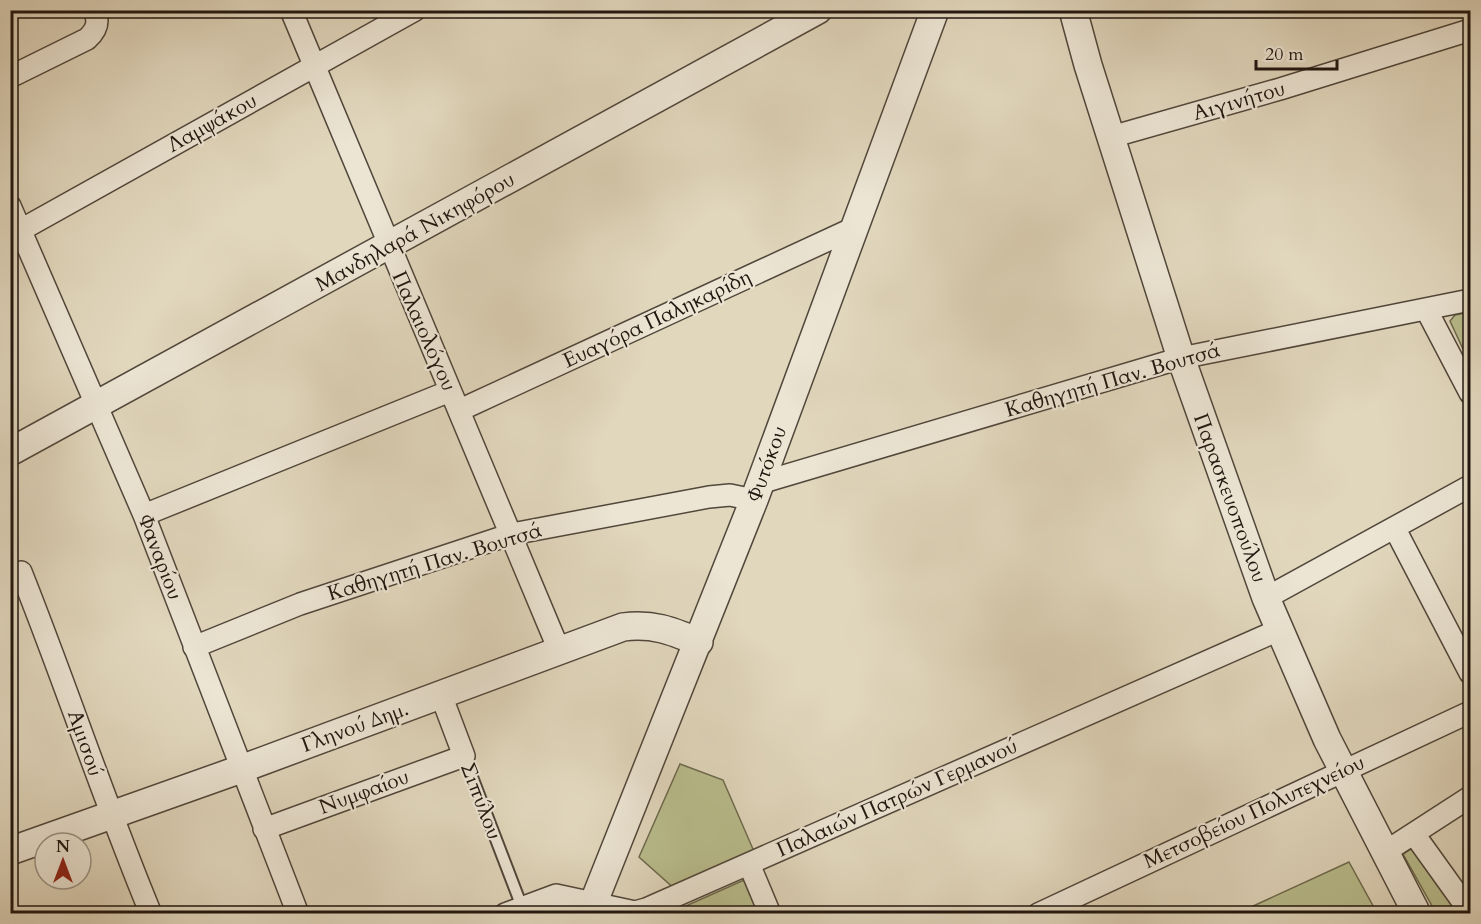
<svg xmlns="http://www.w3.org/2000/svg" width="1481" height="924" font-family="Cardo,serif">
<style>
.green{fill:#b9bd8d;stroke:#6d6a4e;stroke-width:1.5}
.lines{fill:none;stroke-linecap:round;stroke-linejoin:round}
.service-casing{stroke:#51473b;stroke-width:14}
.minor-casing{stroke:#51473b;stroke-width:24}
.tertiary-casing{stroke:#51473b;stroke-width:30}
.service{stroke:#ece5d4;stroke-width:10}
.minor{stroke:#ece5d4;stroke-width:21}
.tertiary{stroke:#ece5d4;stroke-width:27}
.labels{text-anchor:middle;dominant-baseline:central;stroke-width:4.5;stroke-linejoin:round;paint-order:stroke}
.street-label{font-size:21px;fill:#211710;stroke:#ece5d4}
</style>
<rect width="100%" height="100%" fill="#e1d7bd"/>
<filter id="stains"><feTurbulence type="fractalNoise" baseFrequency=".00333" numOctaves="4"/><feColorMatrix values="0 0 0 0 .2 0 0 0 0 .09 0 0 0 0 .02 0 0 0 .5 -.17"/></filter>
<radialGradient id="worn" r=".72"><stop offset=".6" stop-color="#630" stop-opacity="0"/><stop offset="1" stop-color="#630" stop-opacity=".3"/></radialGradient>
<path class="green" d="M1470 312V346L1463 349 1450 321 1455 315Z
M680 764 723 780 756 856 676 890 639 857Z
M1414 847 1455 904 1442 913H1436L1403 854Z
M1349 862 1377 913H1238Z
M744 880 759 913 668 914Z"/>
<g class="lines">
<defs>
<path id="service" d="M464 756 522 907"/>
<path id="minor" d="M291 10 559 650
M10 77 87 39C96 31 100 22 94 10
M1111 137 1280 89 1470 30
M10 206 144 515 298 914
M10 236 415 10
M1426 309 1470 393
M460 410 854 228
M760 483 1181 358 1470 300
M144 515 450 391
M1395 529 1470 673
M21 572C66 685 104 801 151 914
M1266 598 1470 486
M194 647 300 604 512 534 709 497 730 495 754 500
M264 829 464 756 441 695
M1414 834 1470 912
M1385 852 1470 797
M749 864 770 914
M505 914 556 895 635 912 646 909 1281 629
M1038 914 1470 712"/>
<path id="tertiary" d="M1073 10 1088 65 1181 358 1266 598 1327 739 1417 914
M10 452 818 10
M10 851 241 769 623 627C653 623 672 631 699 642
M589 914 754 500 935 10"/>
</defs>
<use href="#service" class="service-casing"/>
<use href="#minor" class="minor-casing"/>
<use href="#tertiary" class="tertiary-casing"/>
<use href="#service" class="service"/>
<use href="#minor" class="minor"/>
<use href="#tertiary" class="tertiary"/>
</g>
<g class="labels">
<g class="street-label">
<text transform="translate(1239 101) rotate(-16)">Αιγινήτου</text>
<text transform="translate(212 123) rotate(-29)">Λαμψάκου</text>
<text transform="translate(415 232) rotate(-29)">Μανδηλαρά Νικηφόρου</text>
<text transform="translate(657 319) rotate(-25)">Ευαγόρα Παληκαρίδη</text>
<text transform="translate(424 331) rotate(66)">Παλαιολόγου</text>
<text transform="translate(1113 380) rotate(-16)">Καθηγητή Παν. Βουτσά</text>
<text transform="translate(767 464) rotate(-70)">Φυτόκου</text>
<text transform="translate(1230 498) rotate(70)">Παρασκευοπούλου</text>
<text transform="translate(160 557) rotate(69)">Φαναρίου</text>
<text transform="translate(435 562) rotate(-17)">Καθηγητή Παν. Βουτσά</text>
<text transform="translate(355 727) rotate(-20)">Γληνού Δημ.</text>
<text transform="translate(85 743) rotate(71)">Αμισού</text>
<text transform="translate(364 792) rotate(-20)">Νυμφαίου</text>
<text transform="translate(897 798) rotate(-24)">Παλαιών Πατρών Γερμανού</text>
<text transform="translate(481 801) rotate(69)">Σιπύλου</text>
<text transform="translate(1254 812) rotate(-25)">Μετσοβείου Πολυτεχνείου</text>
</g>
</g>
<rect width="1481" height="924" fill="none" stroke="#e1d7bd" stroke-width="36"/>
<rect x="12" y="12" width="1457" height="900" fill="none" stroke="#211710" stroke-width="3"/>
<rect x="18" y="18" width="1445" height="888" fill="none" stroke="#211710" stroke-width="1.5"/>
<g transform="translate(63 861)"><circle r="28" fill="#ece5d4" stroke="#9b9386" stroke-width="1.5"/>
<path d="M0-4.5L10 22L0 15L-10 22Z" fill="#8f2418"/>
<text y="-9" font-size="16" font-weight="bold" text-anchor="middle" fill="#211710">N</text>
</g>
<path d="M1256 60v9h81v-9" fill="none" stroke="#211710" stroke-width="3"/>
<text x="1265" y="60" font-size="18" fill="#211710" stroke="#ece5d4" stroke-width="4.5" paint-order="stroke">20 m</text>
<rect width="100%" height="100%" filter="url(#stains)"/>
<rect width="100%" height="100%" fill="url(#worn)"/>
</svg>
